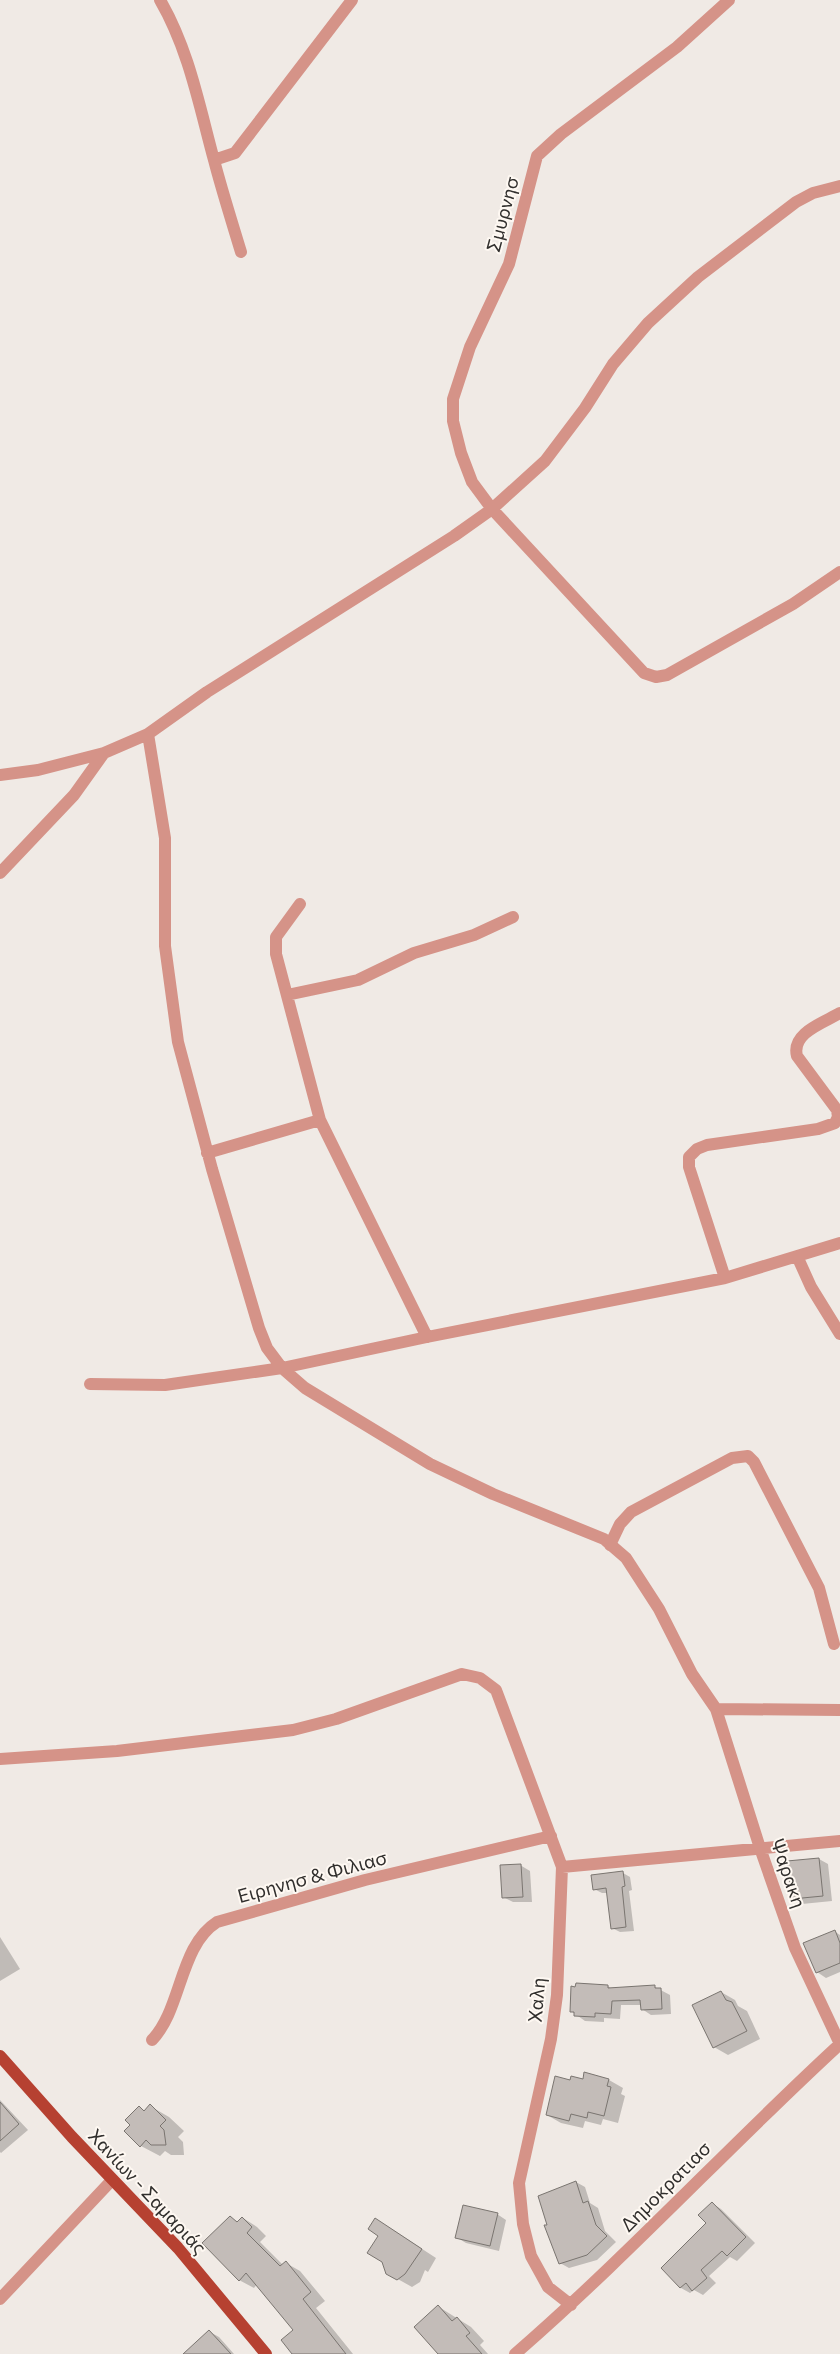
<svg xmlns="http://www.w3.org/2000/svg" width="840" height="2354" font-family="Commissioner,sans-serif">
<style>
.shadow{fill:#0003}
.building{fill:#c3bcb8;stroke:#7a7570}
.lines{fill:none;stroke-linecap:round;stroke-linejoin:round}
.minor{stroke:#d59388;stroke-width:12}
.major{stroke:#b64131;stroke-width:12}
.labels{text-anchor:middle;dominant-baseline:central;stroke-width:4;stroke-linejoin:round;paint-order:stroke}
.street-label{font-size:19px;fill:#312f2d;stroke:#fef8f2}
</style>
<rect width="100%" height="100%" fill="#f0eae5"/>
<path class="shadow" d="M819 1859 828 1864 832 1901 802 1904 793 1899Z
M520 1865 530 1871 532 1902H513L503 1897Z
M623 1873 630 1877 632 1890 629 1891 634 1931 620 1932 612 1928 608 1893H602L594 1889Z
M834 1931 840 1935V1972L826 1978 817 1972Z
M0 1937 20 1969 0 1981Z
M608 1986 612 1989 655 1987 670 1995 671 2014 651 2015 642 2009V2005H621L620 2019 604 2018V2022L585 2021 571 2011Z
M721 1992 735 2000 738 2006 747 2011 760 2039 728 2055 714 2047Z
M609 2080 623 2088 621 2094 625 2096 618 2123 603 2119 601 2125 585 2121 583 2128 561 2123 547 2115 571 2082Z
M0 2100 28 2130 1 2153 0 2152Z
M150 2106 169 2117 184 2131 178 2137 183 2142 184 2155H171L165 2151 160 2156 141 2146 132 2125 139 2107 145 2111Z
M576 2182 585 2187 590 2203 598 2208 605 2231 616 2242 597 2260 569 2268 560 2263 546 2226 548 2225Z
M712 2203 721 2209 755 2243 737 2261 730 2257 709 2276 716 2283 703 2295 694 2290 690 2293 681 2288 663 2268 707 2223Z
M497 2214 506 2220 499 2251 466 2243 456 2237Z
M230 2218 239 2222 243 2218 257 2227 266 2236 260 2242 283 2265 286 2263 300 2271 325 2301 316 2308 353 2354H294L295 2330 257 2284 254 2288 239 2280Z
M390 2228 436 2258 428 2272 425 2270 420 2282 412 2287 387 2273 380 2236Z
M439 2307 471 2327 484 2341 480 2345 488 2354H440Z
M210 2332 219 2337 234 2354H185Z"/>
<path class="building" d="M819 1858 823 1896 792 1899 787 1861Z
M521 1864 523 1897 502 1898 500 1865Z
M623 1871 625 1886 622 1887 626 1927 611 1929 606 1888 593 1890 591 1875Z
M835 1930 840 1943V1963L816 1973 803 1943Z
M576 1983 608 1985V1988L655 1985V1988H661L662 2009 641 2010 640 2000 612 2001 611 2014 595 2013V2017L574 2016V2012H570L571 1986 575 1987Z
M721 1991 726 2000 732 2002 747 2031 713 2048 692 2005Z
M584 2072 609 2079 607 2086 611 2087 604 2116 588 2112 587 2118 571 2114 569 2121 546 2115 555 2076 570 2080 571 2076 583 2079Z
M0 2102 19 2124 0 2141Z
M150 2104 166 2120 160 2126 164 2130 166 2145H151L146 2140 140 2147 124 2131 130 2125 125 2120 139 2106 144 2111Z
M576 2181 583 2203 588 2201 596 2225 607 2236 587 2255 559 2264 544 2225H547L538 2196Z
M712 2202 746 2237 727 2256 722 2251 701 2270 707 2278 692 2291 686 2283 680 2288 661 2268 706 2223 698 2215Z
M463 2205 498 2213 490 2246 455 2238Z
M230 2216 237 2222 242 2217 252 2227 247 2233 280 2266 286 2261 311 2292 303 2299 346 2354H292L281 2340 293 2330 246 2273 239 2281 202 2243Z
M375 2218 422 2249 405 2274 397 2280 386 2274 382 2262 367 2253 378 2236 368 2229Z
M438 2305 452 2321 457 2317 470 2333 466 2336 482 2354H438L414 2327Z
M209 2330 231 2354H183Z"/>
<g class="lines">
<path class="minor" d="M160 0C189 50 199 105 214 160 222 191 232 222 241 252
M729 0 677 47 561 134 537 156 509 264 470 347 453 399V421L461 453 472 482 492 509 644 673 656 677 667 675 793 604 840 572
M214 160 235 153 352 0
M148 734 165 838V946L178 1042 212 1169 259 1328 267 1348 282 1368 305 1388 430 1464 493 1494 604 1539 626 1558 659 1609 692 1674 716 1709 760 1848 795 1948 840 2044
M0 775 38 770 104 753 148 734 207 692 454 536 492 509 545 461 585 408 613 364 648 323 698 277 796 202 813 193 840 186
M0 873 74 795 104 753
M300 904 276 937V954L320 1120 427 1337
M287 995 358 980 414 953 474 935 513 917
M207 1153 320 1120
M797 1256 811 1287 840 1334
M725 1278 689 1167V1157L697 1149 707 1145 818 1129 835 1123 838 1117 837 1110 797 1056C791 1033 823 1023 840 1013
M90 1384 165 1385 282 1368 427 1337 725 1278 840 1243
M610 1545 620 1524 631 1512 732 1458 748 1456 754 1462 819 1588 834 1644
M716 1709 840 1710
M0 1759 117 1751 293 1730 336 1719 462 1674 480 1678 496 1690 562 1867 557 1995 551 2039 519 2183 523 2224 531 2256 548 2287 571 2305
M562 1867 840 1841
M152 2040C182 2009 179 1946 217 1922L365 1880 551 1836
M0 2299 112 2180
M515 2354C628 2256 730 2145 840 2044"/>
<path class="major" d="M0 2056 72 2137 178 2248 266 2354"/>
</g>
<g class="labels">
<g class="street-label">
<text transform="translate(502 214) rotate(-75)">Σμυρνησ</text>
<text transform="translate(789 1873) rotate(71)">Ψαρακη</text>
<text transform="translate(312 1876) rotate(-15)">Ειρηνησ &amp; Φιλιασ</text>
<text transform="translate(536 2000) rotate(-85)">Χαλη</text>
<text transform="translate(665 2186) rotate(-45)">Δημοκρατιασ</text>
<text transform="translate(148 2191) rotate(47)">Χανίων - Σαμαριάς</text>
</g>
</g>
</svg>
